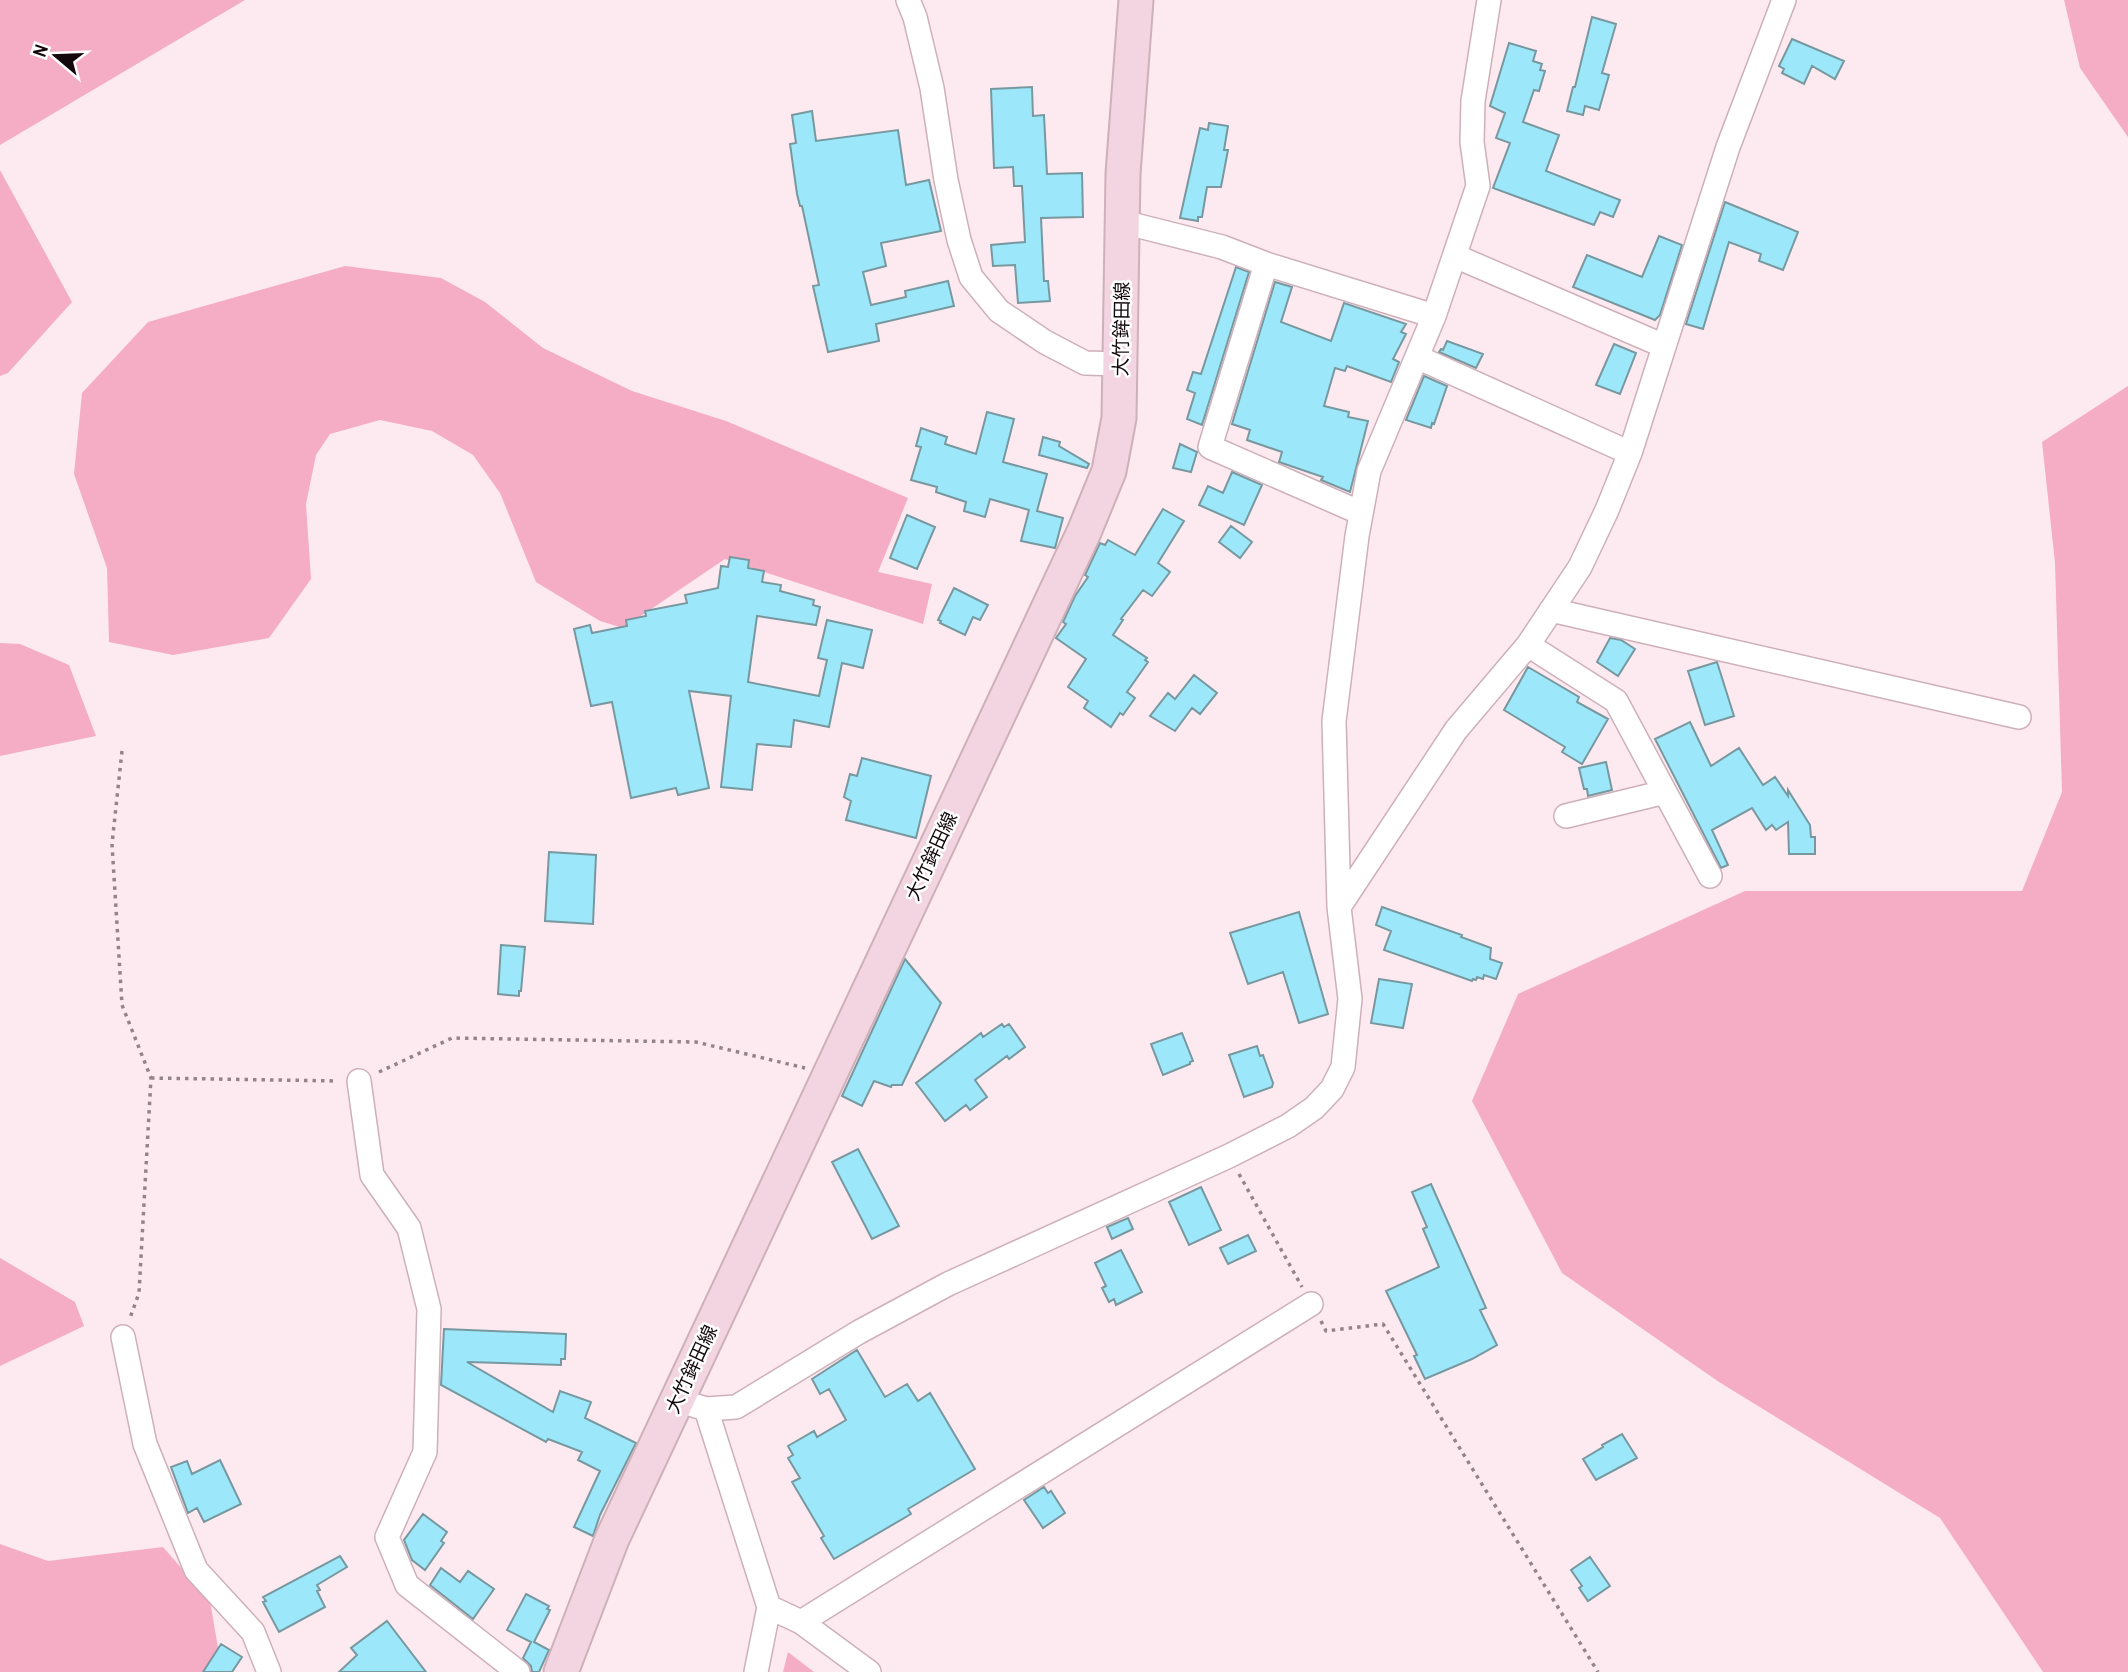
<svg xmlns="http://www.w3.org/2000/svg" width="2128" height="1672" font-family="'Archivo Narrow','Noto Sans JP',sans-serif">
<style>
.green{fill:#f5adc6}
.building{fill:#9ce8fa;stroke:#7898a0;stroke-width:2}
.lines{fill:none;stroke-linecap:round;stroke-linejoin:round}
.minor-casing{stroke:#ceb0b9;stroke-width:26}
.secondary-casing{stroke:#ceb0b9;stroke-width:37}
.path{stroke:#938489;stroke-width:3.5;stroke-dasharray:3.5 5;stroke-linecap:butt}
.minor{stroke:#fff;stroke-width:23}
.secondary{stroke:#f2d5e0;stroke-width:33}
.labels{text-anchor:middle;dominant-baseline:central;stroke-width:5;stroke-linejoin:round;paint-order:stroke}
.street-label{font-size:19px;fill:#13090d;stroke:#fff}
</style>
<rect width="100%" height="100%" fill="#fdeaf0"/>
<path class="green" d="M0 0H245L0 145Z
M2064 0H2128V137L2080 68Z
M0 170 72 302 8 373 0 376Z
M345 266 441 278 485 302 543 348 632 391 726 421 908 498 878 572 932 584 923 624 725 559 623 628 600 621 536 582 500 493 473 455 432 431 380 420 330 434 316 455 306 504 311 579 269 638 173 655 109 642 107 568 74 474 82 393 148 322Z
M2128 386V1672H2043L1940 1518 1719 1382 1562 1273 1472 1101 1518 994 1745 891H2022L2062 792 2055 563 2042 442Z
M0 643 20 644 69 665 96 736 0 756Z
M0 1258 75 1302 84 1326 0 1366Z
M0 1544 48 1561 163 1547 210 1601 218 1648 205 1672H0Z
M788 1652 814 1672H783Z"/>
<path class="building" d="M1592 17 1616 24 1602 73 1609 75 1599 110 1585 106 1583 115 1567 111 1573 87H1575Z
M1792 39 1844 61 1835 79 1812 66 1804 84 1782 73 1784 69 1779 66Z
M1509 43 1536 51 1533 61 1542 64 1540 70 1545 71 1539 91 1534 90 1523 122 1559 135 1546 171 1620 200 1613 217 1600 212 1594 225 1493 188 1510 143 1496 138 1505 113 1490 106Z
M1032 87 1033 116 1044 115 1047 174 1082 173 1083 217 1041 218 1044 281H1048L1050 301 1018 303 1015 265 993 266 991 245 1025 242 1022 186H1014L1013 167 994 168 991 89Z
M812 111 816 141 898 130 906 185 929 180 941 231 881 243 886 266 863 272 871 305 906 297 905 291 948 281 954 306 876 324 879 341 828 352 813 286 819 285 802 206H800L797 194 790 144 796 143 792 115Z
M1209 123 1228 126 1224 150H1228L1221 187H1207L1202 217H1198V221L1180 218 1200 128 1208 130Z
M1725 202 1798 232 1783 270 1759 261 1761 254 1729 242 1703 329 1686 324Z
M1659 236 1682 245 1660 315 1655 320 1573 287 1587 255 1642 277Z
M1236 267 1249 272 1202 425 1187 419 1195 393 1187 390 1193 372 1201 374Z
M1275 282 1292 287 1281 322 1331 341 1344 303 1406 324 1401 332 1406 334 1393 359 1399 362 1391 382 1347 366 1345 371 1335 368 1324 406 1349 412 1348 417 1368 421 1350 492 1321 480 1323 477 1279 462 1282 452 1247 440 1250 430 1232 424Z
M1447 341 1483 354 1476 368 1439 352 1441 349 1443 350Z
M1614 344 1636 353 1620 394 1596 385Z
M1424 376 1447 386 1434 424 1432 423 1431 428 1406 420Z
M987 412 1014 419 1003 462 1047 474 1037 511 1063 518 1055 548 1021 541 1029 510 990 499 985 517 964 511 966 502 936 492 937 487 911 480 921 447 916 446 921 428 947 437 945 444 976 454Z
M1043 437 1060 442 1059 446 1089 464 1087 468 1039 455Z
M1180 444 1197 452 1191 472 1173 468Z
M1232 472 1262 485 1244 525 1199 505 1208 486 1223 493Z
M1163 509 1184 521 1158 563 1170 572 1152 596 1143 590 1121 619 1123 620 1113 635 1147 658 1145 660 1148 662 1127 692 1135 698 1123 715 1120 713 1111 727 1084 708 1088 701 1068 687 1086 659 1056 638 1066 624 1063 622 1075 596 1088 577 1085 575 1100 543 1105 545 1108 540 1135 555Z
M907 515 935 527 917 569 890 558Z
M1231 526 1252 542 1240 558 1219 542Z
M730 557 749 560 748 568 764 571 762 582 781 585 780 591 814 600 813 605 820 607 816 625 757 616 748 682 819 696 827 660 818 658 827 620 872 630 863 668 842 663 829 727 794 720 791 747 757 744 752 790 721 787 731 696 689 691 709 788 678 795 676 788 631 798 612 702 591 706 574 629 590 625 592 633 627 626 626 620 646 616 645 611 687 603 685 595 718 588 721 566 728 567Z
M954 588 988 605 980 620 973 617 965 635 940 623 941 621 938 620Z
M1610 638 1621 640 1635 649 1618 676 1597 662Z
M1717 662 1734 716 1705 725 1688 671Z
M1528 667 1579 697 1577 702 1608 719 1582 764 1562 752 1565 747 1504 710Z
M1194 675 1217 693 1200 714 1192 708 1175 731 1150 716 1168 693 1175 699Z
M1690 722 1711 766 1739 748 1763 785 1775 777 1788 796V790L1810 825 1811 837H1815V854H1789L1788 822 1776 830 1772 825 1766 830 1752 808 1712 830 1728 865 1721 868 1655 739Z
M862 758 931 776 916 838 846 820 851 801 844 797 850 774 857 776Z
M1606 762 1612 790 1588 796 1587 789H1584L1579 768Z
M549 852 596 855 593 924 545 921Z
M1382 907 1462 935 1461 937 1491 948 1490 959 1502 963 1496 979 1484 975 1483 979 1477 977 1476 980 1473 979 1472 981 1384 950 1391 931 1376 925Z
M1299 912 1328 1014 1299 1023 1283 972 1248 984 1230 933Z
M501 945 525 947 521 991H519V996L498 994Z
M905 959 941 1003 902 1085H892L891 1087 874 1081 862 1106 842 1096Z
M1379 979 1412 984 1403 1028 1371 1023Z
M1002 1024 1004 1027 1009 1024 1025 1047 1009 1059 1007 1056 975 1080 987 1097 970 1110 966 1105 945 1121 916 1083 981 1033 983 1037Z
M1182 1033 1193 1061 1190 1062V1064L1163 1075 1151 1044Z
M1257 1046 1260 1056 1263 1055 1273 1083 1272 1087 1244 1097 1229 1055Z
M858 1149 899 1226 872 1239 832 1162Z
M1431 1184 1486 1308 1480 1310 1497 1345 1472 1359 1425 1379 1414 1356 1417 1355 1386 1291 1439 1267 1423 1229 1427 1227 1412 1192Z
M1201 1187 1221 1230 1189 1245 1169 1202Z
M1128 1218 1133 1229 1112 1239 1107 1227Z
M1248 1235 1256 1251 1228 1264 1220 1248Z
M1121 1250 1142 1292 1116 1305 1114 1299 1109 1302 1102 1288 1106 1286 1095 1263Z
M444 1329 566 1334 565 1359H561V1365L467 1362 553 1412 560 1391 591 1402 585 1418 636 1443 600 1515 593 1536 574 1527 600 1471 578 1460 582 1452 548 1439 546 1442 441 1385Z
M857 1350 885 1397 907 1384 918 1401 930 1393 975 1469 908 1509 911 1514 834 1559 821 1538 824 1536 792 1482 800 1478 788 1458 793 1455 788 1446 814 1431 817 1437 846 1420 829 1389 820 1394 812 1379Z
M1622 1434 1637 1458 1596 1480 1583 1459 1603 1447 1602 1445Z
M220 1460 241 1504 204 1522 197 1508 188 1513 171 1467 187 1461 192 1474Z
M1044 1487 1048 1493 1051 1491 1065 1513 1043 1528 1024 1500Z
M423 1514 447 1532 441 1541 444 1543 425 1570 412 1560 404 1540Z
M340 1556 347 1567 317 1585 320 1590 317 1591 325 1607 279 1632 263 1602 266 1601 263 1597Z
M1590 1557 1610 1586 1588 1601 1579 1588 1582 1586 1571 1570Z
M441 1568 460 1582 468 1571 494 1589 473 1619 430 1585Z
M526 1594 549 1606 547 1609 550 1610 534 1642 549 1650 539 1672H532L531 1666 523 1658 531 1642 507 1630Z
M387 1621 426 1672H339L357 1655 351 1648Z
M221 1644 242 1657 232 1672H203Z"/>
<g class="lines">
<defs>
<path id="minor" d="M908 0 915 17 932 88 946 180 959 240 971 277 999 311 1045 342 1085 363 1121 364
M1123 222 1222 247 1266 264 1434 316
M1455 256 1664 346
M1266 264 1210 447 1361 513
M1417 357 1630 453
M1551 610 2019 717
M1528 645 1616 701 1710 876
M1566 816 1665 792
M1339 907 1456 730 1528 645 1580 567 1607 510 1630 453 1728 147 1784 0
M359 1081 372 1175 409 1228 429 1309 425 1452 387 1537 407 1585 518 1672
M123 1337 145 1444 196 1570 253 1632 269 1672
M693 1405 706 1409 769 1607 756 1672
M706 1409 736 1407 859 1332 948 1284 1229 1156 1288 1126 1314 1108 1332 1089 1343 1067 1350 999 1339 907 1334 721 1357 536 1369 471 1434 316 1478 186 1472 142 1473 101 1489 0
M769 1607 801 1622 869 1672
M801 1622 1311 1304"/>
<path id="secondary" d="M561 1672 612 1539 1084 532 1109 471 1119 418 1123 174 1136 0"/>
</defs>
<use href="#minor" class="minor-casing"/>
<use href="#secondary" class="secondary-casing"/>
<path class="path" d="M122 751 112 844 122 1005 151 1078 139 1293 130 1318
M379 1072 452 1038 696 1042 805 1068
M151 1078 338 1081
M1239 1174 1302 1287
M1321 1321 1326 1331 1383 1324 1598 1672"/>
<use href="#minor" class="minor"/>
<use href="#secondary" class="secondary"/>
</g>
<g class="labels">
<g class="street-label">
<text transform="translate(1121 329) rotate(-89)">大竹鉾田線</text>
<text transform="translate(931 856) rotate(-65)">大竹鉾田線</text>
<text transform="translate(691 1369) rotate(-65)">大竹鉾田線</text>
</g>
</g>
<g transform="translate(56 56) rotate(289)" stroke="#ffffff" stroke-width="5" paint-order="stroke">
<path d="M0-5L12 26L0 18L-12 26Z" fill="#13090d"/>
<text y="-10" font-size="19" font-weight="bold" text-anchor="middle" fill="#13090d">N</text>
</g>
</svg>
